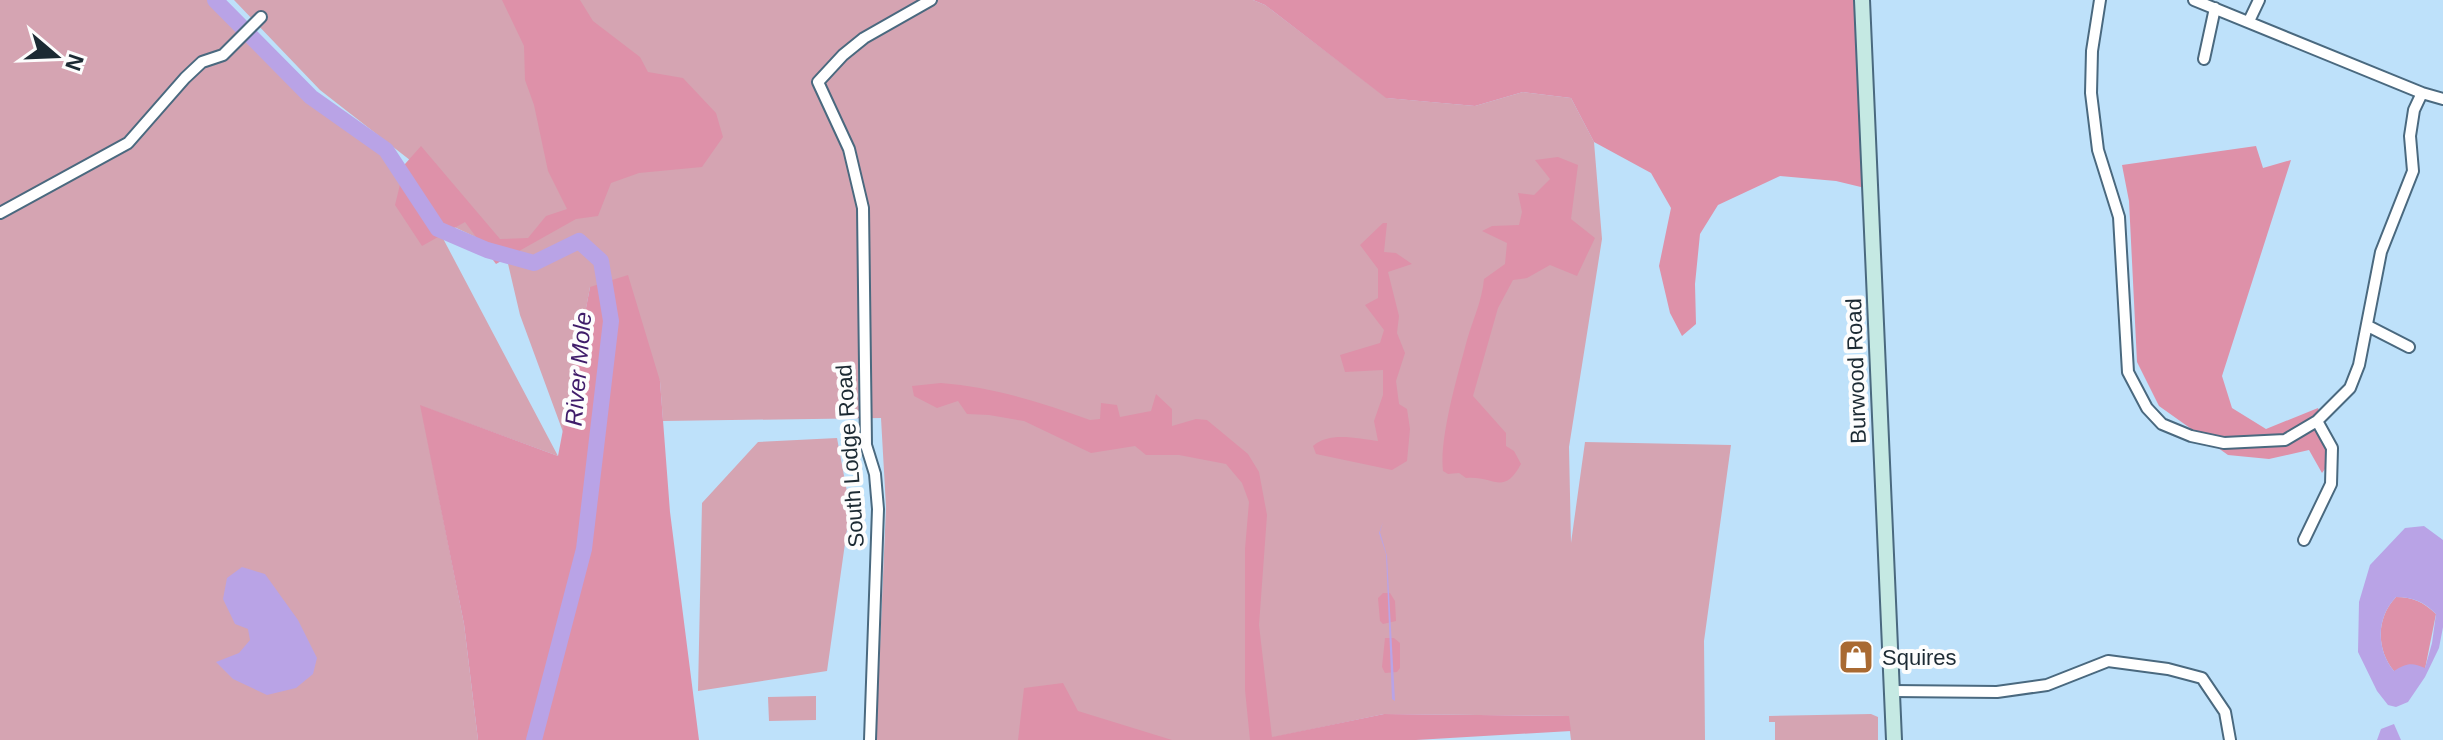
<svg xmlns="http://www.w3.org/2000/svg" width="2443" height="740" font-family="Arial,sans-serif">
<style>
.green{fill:#d5a4b2}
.forest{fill:#de91a9}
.water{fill:#b9a3e6;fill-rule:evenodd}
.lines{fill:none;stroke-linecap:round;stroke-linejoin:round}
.river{stroke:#b9a3e6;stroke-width:16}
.street-casing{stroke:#4a697f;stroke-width:14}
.secondary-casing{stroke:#4a697f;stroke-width:18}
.street{stroke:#fff;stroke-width:10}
.secondary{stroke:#c5e9e3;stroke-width:14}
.labels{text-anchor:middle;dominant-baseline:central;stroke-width:8;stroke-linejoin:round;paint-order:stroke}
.street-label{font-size:22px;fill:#1c2a33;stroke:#fdfdfd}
.poi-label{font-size:22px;fill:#1c2a33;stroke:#fdfdfd;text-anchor:start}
.water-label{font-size:24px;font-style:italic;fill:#3f1c6a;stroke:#fdfdfd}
</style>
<rect width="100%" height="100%" fill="#bee1fa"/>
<path class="green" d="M0 0H215L311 97 386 150 438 229 558 456 421 406 464 624 478 740H0Z
M234 0H1253L1265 5 1387 98 1475 106 1523 92 1571 98 1594 142 1602 239 1569 447 1571 543 1585 442 1731 445 1704 641 1705 740H1571L1568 716 1384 714 1261 740H876L886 507 881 418 663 421 660 381 590 287 563 432 520 315 505 251 448 224 415 164 320 90Z
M837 438 850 508 827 671 698 691 702 503 758 442Z
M816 696V720L769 721 768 697Z
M1871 714 1878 717V740H1775V722H1769V716Z"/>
<path class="forest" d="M502 0H580L593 21 640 57 648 72 683 78 716 113 723 137 702 167 639 173 611 183 598 216 576 219 496 264 465 222 422 246 395 205 405 164 421 146 500 239 528 238 546 216 567 209 548 171 534 105 525 80 524 46Z
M1253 0H1857L1865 188 1836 181 1780 176 1718 205 1700 234 1695 284 1696 324 1682 336 1670 313 1659 266 1671 208 1651 173 1594 142 1571 98 1523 92 1475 106 1386 98 1265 5Z
M2256 146 2263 168 2291 160 2222 376 2232 408 2266 429 2318 408 2336 454 2322 473 2309 450 2269 459 2228 455 2159 406 2137 362 2129 201 2122 165Z
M1558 157 1578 165 1571 219 1595 238 1577 276 1550 265 1527 278 1513 280 1498 308 1473 396 1506 433V446L1514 451 1521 464C1503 497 1494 475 1466 478L1459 473 1448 474 1443 471C1439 438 1458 374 1467 340 1473 319 1482 301 1484 279L1505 264 1507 243 1482 231 1492 226 1519 225 1522 212 1518 193 1534 195 1550 179 1535 160Z
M1383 223H1387L1384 252 1396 253 1412 264 1388 272 1399 316 1397 333 1405 353 1396 381 1399 404 1407 409 1410 429 1407 461 1392 470 1316 454 1313 446C1330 431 1358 439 1378 441L1374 421 1383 395V370L1345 372 1340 355 1380 343 1384 330 1365 305 1378 298V269L1360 245Z
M628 275 660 381 670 512 699 740H478L464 624 420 405 558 456 590 287Z
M941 383C992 387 1041 402 1090 420L1100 419 1101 403 1117 405 1120 417 1151 411 1156 394 1172 409V426L1196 419 1207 420 1248 454 1259 472 1267 515 1259 625 1272 737 1384 714 1569 716 1571 731 1416 740H1250L1245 690V549L1249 502 1242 483 1226 464 1179 455H1146L1135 446 1091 453 1024 421 989 415 967 414 958 401 937 408 914 396 912 386Z
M1383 593H1390L1395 601 1396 621 1383 624 1380 621 1378 598Z
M2396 597C2413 597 2423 602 2436 614L2425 669 2394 671C2376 649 2376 618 2396 597Z
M1385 638H1394L1400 643V668L1397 672 1385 673 1382 667Z
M1063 683 1078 711 1172 740H1018L1024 688Z"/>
<path class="water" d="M1383 522 1380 532 1387 556 1395 701 1392 699 1386 554 1379 533Z
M2424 526 2443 540V627L2439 648 2425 677 2408 702 2396 707 2388 705 2377 691 2358 652 2359 602 2370 565 2405 528ZM2396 597C2413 597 2424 602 2436 614L2432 643 2425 668C2412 662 2406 663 2394 671 2376 649 2376 618 2396 597Z
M242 567 265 574 298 620 317 658 313 674 296 688 267 695 233 679 216 662 239 653 250 640 248 629 235 624 223 599 227 578Z
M2394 724 2401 740H2377L2381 729Z"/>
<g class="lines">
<path class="river" d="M215 0 311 97 386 150 438 229 487 250 534 263 579 241 601 261 611 321 584 549 534 740"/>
<defs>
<path id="street" d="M2100 0 2092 51 2091 93 2098 150 2119 217 2128 372 2147 408 2162 424 2191 436 2224 443 2285 440 2317 421 2350 388 2359 365 2381 252 2413 171 2410 136 2414 110 2422 93
M2194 0 2422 93 2443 99
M2249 21 2259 0
M2204 59 2215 8
M0 213 128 143 185 78 202 62 223 55 261 17
M2368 326 2409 347
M2304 540 2331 484 2332 448 2317 421
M1892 691 1997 692 2047 685 2108 661 2168 669 2202 678 2225 712 2230 740
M870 740 878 509 875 474 866 445 863 208 849 149 818 82 843 55 864 38 931 0"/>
<path id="secondary" d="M1862 0 1894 740"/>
</defs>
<use href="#street" class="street-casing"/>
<use href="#secondary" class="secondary-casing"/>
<use href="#street" class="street"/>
<use href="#secondary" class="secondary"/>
</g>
<defs>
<symbol id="shop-square" viewBox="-11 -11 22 22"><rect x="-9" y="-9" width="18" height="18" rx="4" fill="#a96a32" stroke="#fdfdfd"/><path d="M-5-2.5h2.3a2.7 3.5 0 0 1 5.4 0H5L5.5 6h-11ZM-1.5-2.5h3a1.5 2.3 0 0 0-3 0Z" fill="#fff"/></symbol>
</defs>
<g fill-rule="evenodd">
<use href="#shop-square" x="1836" y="637" width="40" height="40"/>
</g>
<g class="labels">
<g class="street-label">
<text transform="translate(1856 371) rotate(-92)">Burwood Road</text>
<text transform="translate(850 456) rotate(-94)">South Lodge Road</text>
</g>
<g class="poi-label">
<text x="1882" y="657">Squires</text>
</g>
<g class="water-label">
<text transform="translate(578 369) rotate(-85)">River Mole</text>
</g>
</g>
<g transform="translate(56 56) rotate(109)" stroke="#fdfdfd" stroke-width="6" paint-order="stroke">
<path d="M0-6L14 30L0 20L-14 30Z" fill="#1c2a33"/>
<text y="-12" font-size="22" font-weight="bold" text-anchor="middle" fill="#1c2a33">N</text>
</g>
</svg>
